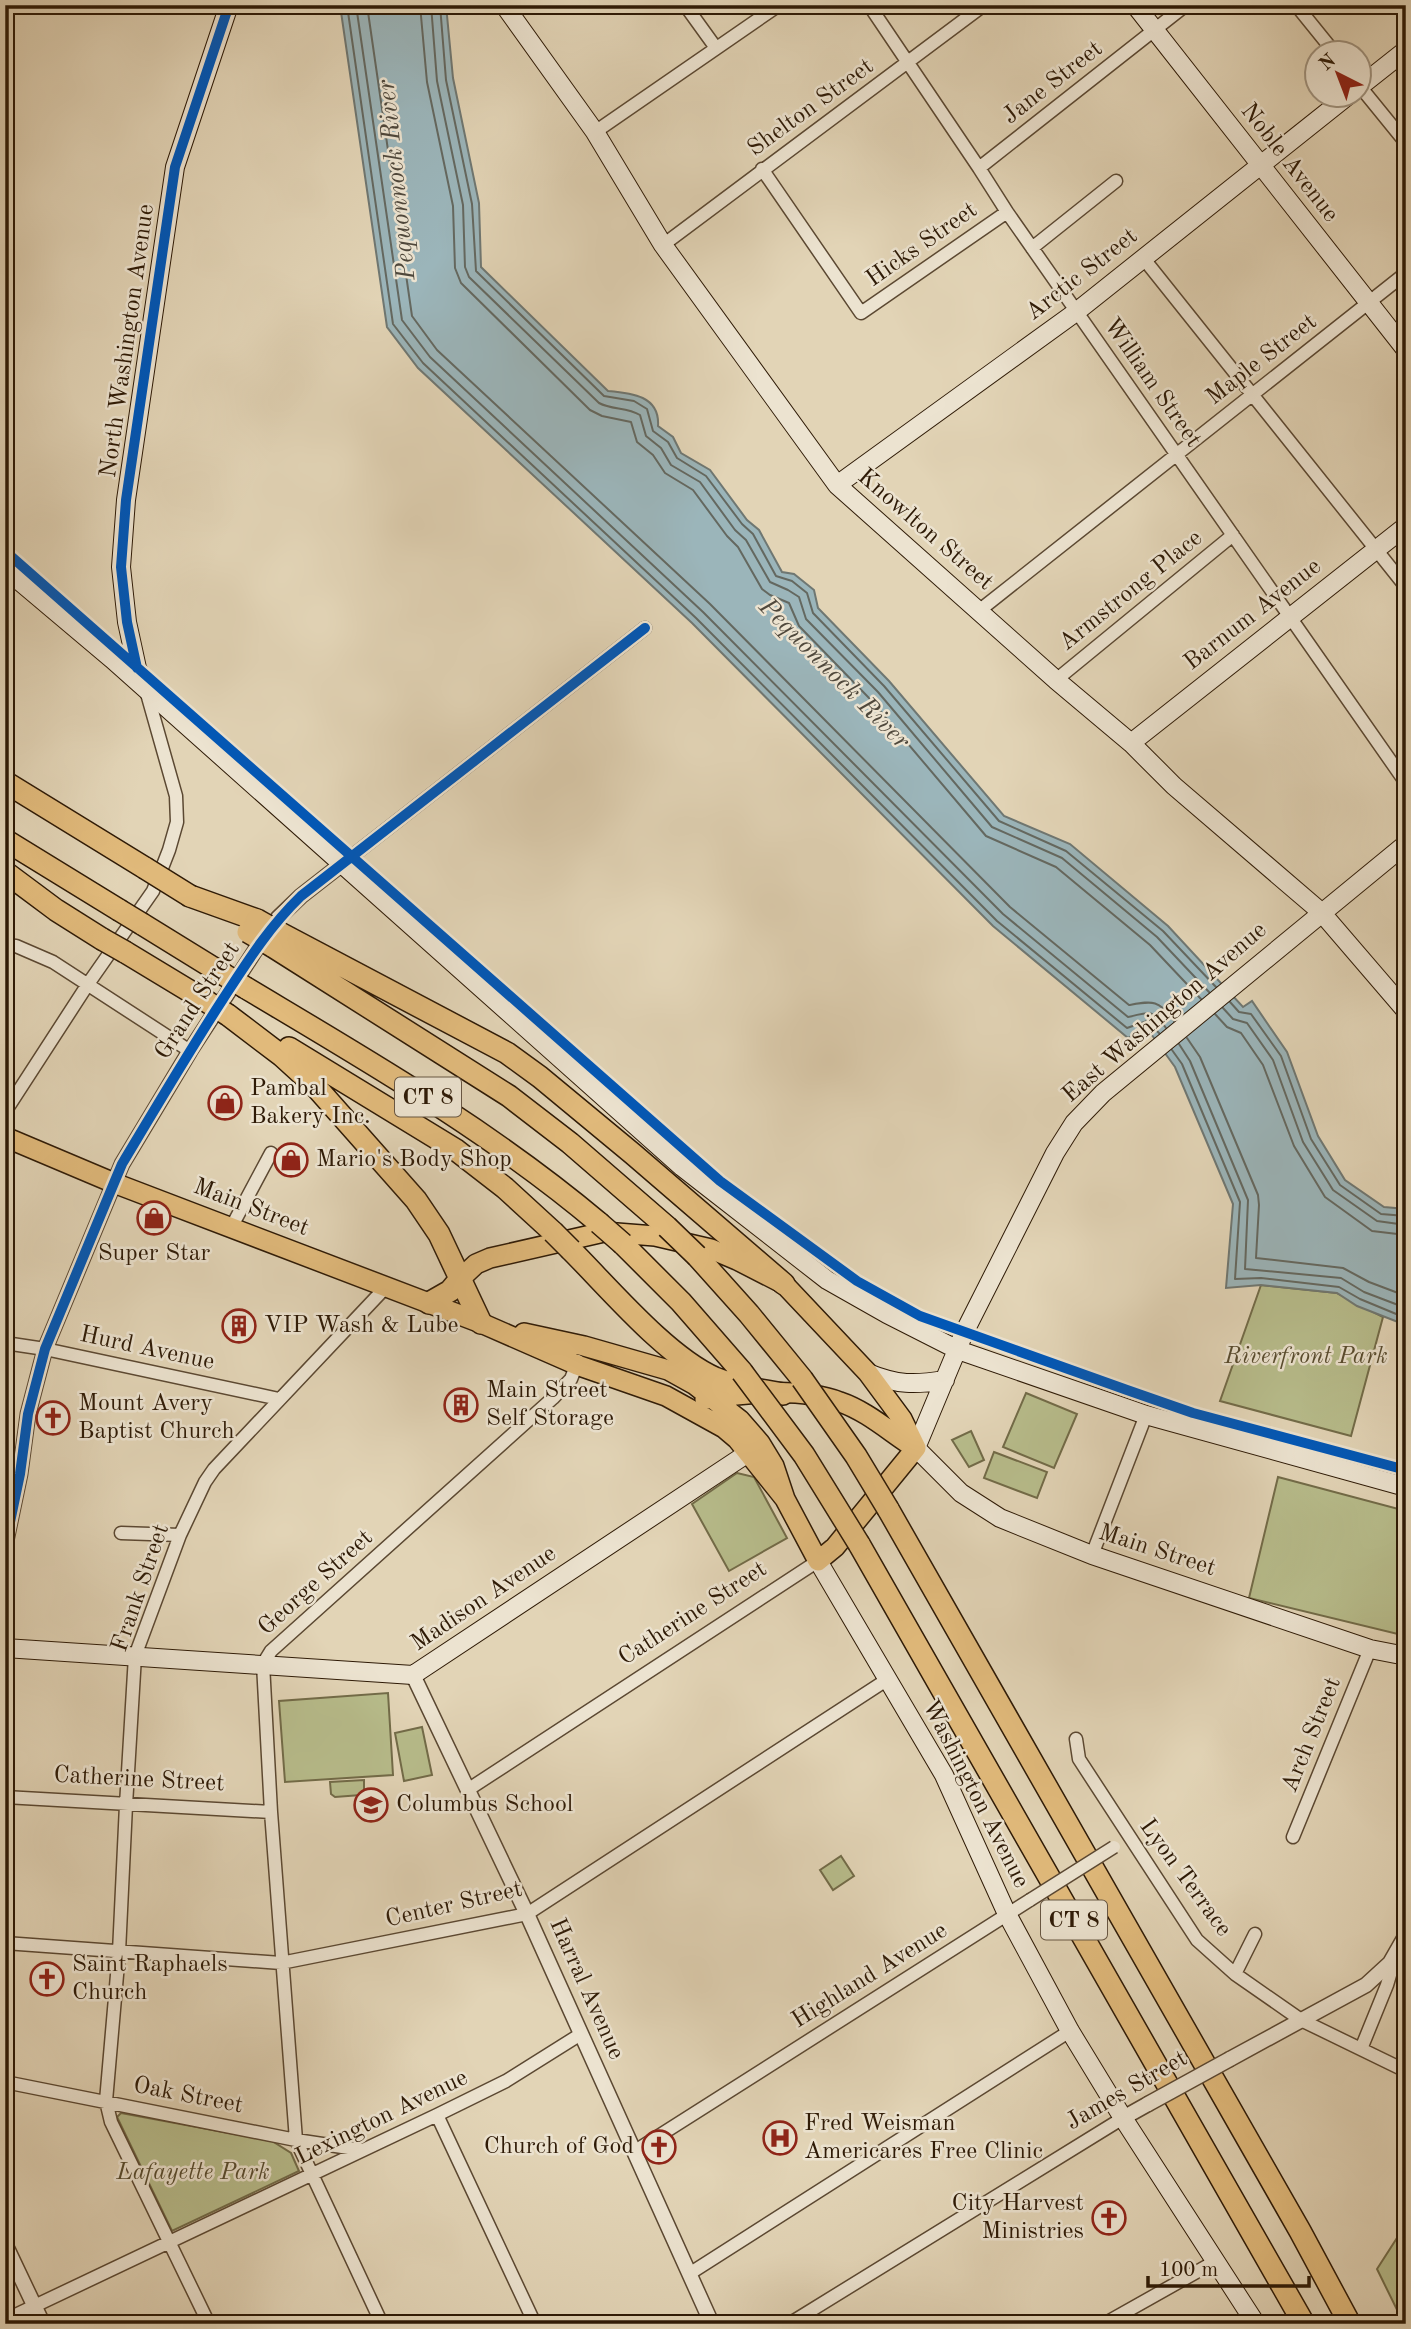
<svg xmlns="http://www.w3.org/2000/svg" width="1411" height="2329" font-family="'Old Standard TT',serif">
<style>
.green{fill:#b7bc8b;stroke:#726b48;stroke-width:2}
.water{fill:#9bb5ba;stroke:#6f7772;stroke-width:2}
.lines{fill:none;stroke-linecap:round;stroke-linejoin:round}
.shore{stroke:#646860;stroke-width:2}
.minor-casing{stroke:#5b4832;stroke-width:15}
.tertiary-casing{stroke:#5b4832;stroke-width:17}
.secondary-casing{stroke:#2e1a06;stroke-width:20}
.primary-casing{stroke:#2e1a06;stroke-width:22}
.motorway-casing{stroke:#2e1a06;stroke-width:24}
.minor{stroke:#ece3d0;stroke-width:12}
.tertiary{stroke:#ece3d0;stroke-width:14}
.secondary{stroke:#ece3d0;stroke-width:18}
.primary{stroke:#e1ba7b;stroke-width:19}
.motorway{stroke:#e1ba7b;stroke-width:21}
.minor-bridge-casing{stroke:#5b4832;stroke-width:15;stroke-linecap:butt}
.tertiary-bridge-casing{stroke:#5b4832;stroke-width:17;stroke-linecap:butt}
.motorway-bridge-casing{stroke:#2e1a06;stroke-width:24;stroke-linecap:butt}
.minor-bridge{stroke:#ece3d0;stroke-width:12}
.tertiary-bridge{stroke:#ece3d0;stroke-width:14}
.motorway-bridge{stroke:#e1ba7b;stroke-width:21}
.cycleway-casing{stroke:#ece3d0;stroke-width:15}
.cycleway{stroke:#0057b8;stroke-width:10}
.labels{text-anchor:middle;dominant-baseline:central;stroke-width:5;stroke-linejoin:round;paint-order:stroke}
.shield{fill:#ece3d0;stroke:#675643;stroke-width:2}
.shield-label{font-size:23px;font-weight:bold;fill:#2e1a06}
.street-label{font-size:24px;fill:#2e1a06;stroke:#ece3d0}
.poi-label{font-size:24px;fill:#2e1a06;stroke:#ece3d0;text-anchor:start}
.park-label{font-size:24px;font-style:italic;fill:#574b2e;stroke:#ece3d0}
.water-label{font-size:26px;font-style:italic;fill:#4f483c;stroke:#ece3d0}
</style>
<rect width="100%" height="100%" fill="#e2d4b6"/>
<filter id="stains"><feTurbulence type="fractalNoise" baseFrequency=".00286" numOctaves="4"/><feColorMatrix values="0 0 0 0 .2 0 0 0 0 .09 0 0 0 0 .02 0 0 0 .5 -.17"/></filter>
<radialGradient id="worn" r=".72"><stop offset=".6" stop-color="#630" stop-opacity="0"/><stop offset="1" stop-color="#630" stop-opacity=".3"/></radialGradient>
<path class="green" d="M1261 1285 1337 1293 1383 1317 1351 1436 1220 1401Z
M1026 1393 1077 1414 1054 1468 1003 1447Z
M971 1431 984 1460 969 1467 952 1440Z
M994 1452 1047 1472 1037 1498 984 1478Z
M737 1473 754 1477 787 1538 729 1571 692 1504Z
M1278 1477 1406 1511V1636L1249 1598Z
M388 1693 393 1775 285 1782 279 1701Z
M422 1727 432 1775 404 1781 395 1733Z
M364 1780V1792L361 1795 335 1797 331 1794 330 1782Z
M841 1856 854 1876 833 1890 820 1870Z
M121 2113 272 2141 291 2153 299 2171 172 2231 117 2117Z
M1406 2224V2324H1404L1377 2269Z"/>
<path class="water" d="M340 5H446L453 78 479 203 481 267 608 391C632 393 660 396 658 426L673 437 681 453 710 470 747 520 759 530 782 572 794 574 814 590 818 608 889 681 1004 816 1070 844 1168 926 1243 1007 1252 1001 1287 1052 1318 1136 1345 1180 1384 1207 1406 1209V1331H1399L1398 1322 1357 1306 1337 1293 1261 1285 1226 1288 1233 1204 1175 1067 1146 1027 1128 1038 993 926 692 623 418 368 387 327Z"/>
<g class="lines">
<path class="shore" d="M347 5 393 324 423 363 696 618 997 921 1127 1028 1147 1021 1159 1033
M356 5 402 320 430 357 703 612 1003 914 1128 1017C1148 1013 1151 1007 1166 1028
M367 5 412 316 437 350 710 604 1010 907 1129 1005C1152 1001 1159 999 1174 1021
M420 5 427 82 453 206 455 268 461 283 590 410 602 416 631 422 637 442 653 455 665 473 693 490 727 536 738 547 762 589 770 595 789 603 799 626 870 699 986 836 1056 867 1150 945 1201 999
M431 5 437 81 463 205 465 267 469 277 599 403C612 410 627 407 640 415L646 436 661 448 671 465 700 482 735 530 746 540 770 582 788 590 799 597 806 619 878 692 992 827 1062 858 1157 937 1209 992
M440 5 446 80 472 204 476 271 604 396 634 401 647 409 653 431 668 442 677 458 706 476 742 524 753 534 776 576 792 581 807 593 813 613 884 686 999 821 1066 851 1163 931 1216 987
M1230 1002 1239 1012 1251 1014 1281 1056 1311 1139 1340 1185 1381 1214 1406 1216
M1223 1008 1233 1019 1247 1023 1273 1060 1303 1142 1333 1190 1377 1221 1406 1225
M1215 1014 1227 1027 1241 1033 1263 1065 1294 1146 1325 1197 1372 1231 1406 1235
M1187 1038 1200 1057 1258 1195 1259 1205 1256 1258 1343 1268 1369 1282 1406 1296
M1179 1044 1190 1061 1248 1200 1245 1269 1341 1278 1364 1292 1406 1308
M1172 1050 1182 1064 1240 1202 1235 1279 1261 1278 1339 1287 1360 1299 1401 1316 1406 1322"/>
<defs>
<path id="minor" d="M685 5 716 48
M869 5 979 168 1007 212 1406 783
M1296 5 1334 52
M1358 84 1406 143
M595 132 779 5
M979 168 1186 5
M762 169 861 313 1007 212
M663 245 984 5
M1032 248 1116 181
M1144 259 1406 587
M980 610 1406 273
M1056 680 1233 535
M342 864 645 628
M5 945 16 946 53 962 190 1051
M5 1112 88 984 153 891 169 850 177 822 176 796 146 690
M232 1226 271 1153
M5 1343 45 1349 279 1399
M5 1475 20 1474
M121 1533 180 1535
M1092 1555 1146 1415
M1076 1739 1079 1759 1197 1940 1235 1974 1301 2020 1406 2071
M469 1789 818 1561
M5 1797 271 1812
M1293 1837 1370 1649
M5 1943 281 1963 527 1914 888 1679
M1235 1974 1255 1934
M1361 2049 1387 1985 1395 1958
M5 2082 296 2140 362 2150
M437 2115 535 2324
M635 2151 1030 1900
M689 2274 1070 2031
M5 2320 437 2115 506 2081 581 2034
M209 2324 111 2122 106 2101 119 1952 126 1805 135 1656 180 1535 205 1482 214 1469 385 1288
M382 2324 296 2140 271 1812 263 1664 271 1651 553 1398 571 1379 578 1361
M789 2324 1123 2118
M1104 2324 1216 2261"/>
<path id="tertiary" d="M5 1546 20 1474 28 1414 45 1349 122 1164 190 1051 260 943 278 918 301 896 342 864
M413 1675 527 1914 712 2324
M1230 2059 1366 1985 1390 1963 1406 1935
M1123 2118 1148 2104
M5 2244 43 2324"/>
<path id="secondary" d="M504 5 595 132 663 245 837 485 1056 680 1131 743 1174 786 1321 912 1406 1011
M1135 5 1406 350
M1358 88 1406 50
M837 485 1076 312 1350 94
M5 569 112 659 682 1167 827 1280 887 1314 958 1350 1146 1415 1406 1487
M145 686 137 668 127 622 121 567 126 500 175 167 229 5
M1131 743 1406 526
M1406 844 1103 1093 1074 1123 1055 1153 964 1333 916 1448 961 1493 1000 1518 1092 1555 1370 1649 1406 1656
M868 1373C897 1385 915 1385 945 1380
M818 1561 944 1775 1007 1914 1070 2031 1123 2118 1256 2324
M5 1648 413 1675 748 1453"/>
<path id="primary" d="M5 1137 114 1183 481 1323 577 1365 666 1396 724 1428 737 1439 785 1499
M460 1279 476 1264 490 1258 604 1232 655 1236 711 1249 737 1260 784 1284 868 1373 902 1419 916 1448
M524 1333 584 1346 668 1370 695 1385 740 1420 760 1443 774 1466 785 1499 818 1561 835 1547 916 1448
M705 1399C746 1393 801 1387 840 1402 867 1411 891 1433 915 1448"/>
<path id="motorway" d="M5 782 145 868
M5 840 119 910
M5 872 56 910 102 939
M190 896 257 920
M142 924 223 974
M280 933 507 1053 540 1077 633 1154 784 1284
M272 946 509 1096 570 1143 667 1227
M125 952 206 1001
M246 988C368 1061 490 1131 599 1223
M228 1015 282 1056 316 1087 416 1200 439 1234 481 1323
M289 1048 456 1150 505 1188 553 1232
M623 1244 681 1302 742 1372
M571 1250C609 1288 667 1357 715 1378 737 1387 760 1390 783 1394
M697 1256 749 1314 802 1379
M429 1303 450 1291 460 1279
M888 1509 1300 2231 1350 2324
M859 1544 1304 2324"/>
</defs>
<use href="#minor" class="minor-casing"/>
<use href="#tertiary" class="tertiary-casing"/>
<use href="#secondary" class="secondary-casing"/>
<use href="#primary" class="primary-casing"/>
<use href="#motorway" class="motorway-casing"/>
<use href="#minor" class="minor"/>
<use href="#tertiary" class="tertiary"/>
<use href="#secondary" class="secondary"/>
<use href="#primary" class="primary"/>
<use href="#motorway" class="motorway"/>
<defs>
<path id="minor-bridge" d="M1030 1900 1114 1847"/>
<path id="tertiary-bridge" d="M1148 2104 1230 2059"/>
<path id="motorway-bridge" d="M145 868 190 896
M119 910 142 924
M257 920 280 933
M248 932 272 946
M102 939 125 952
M223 974 246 988
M206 1001 228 1015
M599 1223 623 1244
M667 1227 697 1256
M553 1232 571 1250
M742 1372 804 1455 859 1544
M802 1379 856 1456 888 1509"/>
</defs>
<use href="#minor-bridge" class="minor-bridge-casing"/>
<use href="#tertiary-bridge" class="tertiary-bridge-casing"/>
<use href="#motorway-bridge" class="motorway-bridge-casing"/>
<use href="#minor-bridge" class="minor-bridge"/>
<use href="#tertiary-bridge" class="tertiary-bridge"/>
<use href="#motorway-bridge" class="motorway-bridge"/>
<defs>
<path id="cycleway" d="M5 551 720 1181 857 1281 920 1316 1127 1390 1193 1413 1406 1470
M137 668 127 622 121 567 126 500 175 167 229 5
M5 1546 20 1474 28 1414 45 1349 114 1183 122 1164C155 1109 188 1053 223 999 247 962 269 927 301 896L645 628"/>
</defs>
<use href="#cycleway" class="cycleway-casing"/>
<use href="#cycleway" class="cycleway"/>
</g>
<defs>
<symbol id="shop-ring" viewBox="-11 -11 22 22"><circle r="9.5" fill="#ece3d0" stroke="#8f2418" stroke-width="1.5"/><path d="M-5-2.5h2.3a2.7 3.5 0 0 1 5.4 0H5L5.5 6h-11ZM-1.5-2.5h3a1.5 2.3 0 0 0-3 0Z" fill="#8f2418"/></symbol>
<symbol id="building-ring" viewBox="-11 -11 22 22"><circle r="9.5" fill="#ece3d0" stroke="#8f2418" stroke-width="1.5"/><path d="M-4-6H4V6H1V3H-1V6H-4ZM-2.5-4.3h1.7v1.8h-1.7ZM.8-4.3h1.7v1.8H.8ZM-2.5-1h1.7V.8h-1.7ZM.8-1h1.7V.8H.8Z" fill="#8f2418"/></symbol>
<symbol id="church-ring" viewBox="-11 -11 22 22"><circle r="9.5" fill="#ece3d0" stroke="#8f2418" stroke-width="1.5"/><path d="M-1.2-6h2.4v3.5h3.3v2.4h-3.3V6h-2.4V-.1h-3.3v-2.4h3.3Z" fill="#8f2418"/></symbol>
<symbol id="school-ring" viewBox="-11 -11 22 22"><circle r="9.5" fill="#ece3d0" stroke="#8f2418" stroke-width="1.5"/><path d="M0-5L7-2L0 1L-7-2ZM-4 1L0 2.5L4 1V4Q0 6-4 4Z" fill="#8f2418"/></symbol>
<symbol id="hospital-ring" viewBox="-11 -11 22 22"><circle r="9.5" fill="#ece3d0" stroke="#8f2418" stroke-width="1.5"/><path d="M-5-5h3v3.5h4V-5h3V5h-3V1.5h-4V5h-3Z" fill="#8f2418"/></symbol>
</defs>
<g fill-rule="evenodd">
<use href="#shop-ring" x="206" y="1084" width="38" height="38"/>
<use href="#shop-ring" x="272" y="1141" width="38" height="38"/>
<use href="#shop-ring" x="135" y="1199" width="38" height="38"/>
<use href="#building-ring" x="220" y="1307" width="38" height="38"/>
<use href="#building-ring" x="442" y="1386" width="38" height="38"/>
<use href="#church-ring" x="34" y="1399" width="38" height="38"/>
<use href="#school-ring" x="352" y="1786" width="38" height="38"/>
<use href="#church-ring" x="28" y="1960" width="38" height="38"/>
<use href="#hospital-ring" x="761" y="2119" width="38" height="38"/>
<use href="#church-ring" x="640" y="2128" width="38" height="38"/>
<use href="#church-ring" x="1090" y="2199" width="38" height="38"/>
</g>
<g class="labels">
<g class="shield">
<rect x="395" y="1077.5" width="66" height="39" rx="5"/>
<rect x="1041" y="1900.5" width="66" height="39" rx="5"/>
</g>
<g class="shield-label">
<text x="428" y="1097">CT 8</text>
<text x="1074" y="1920">CT 8</text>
</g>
<g class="street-label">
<text transform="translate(1053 83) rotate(-38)">Jane Street</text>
<text transform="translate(811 108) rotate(-36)">Shelton Street</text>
<text transform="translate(1289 163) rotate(52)">Noble Avenue</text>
<text transform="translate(922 245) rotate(-35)">Hicks Street</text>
<text transform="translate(1082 275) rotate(-38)">Arctic Street</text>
<text transform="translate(128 341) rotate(-82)">North Washington Avenue</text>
<text transform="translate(1262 360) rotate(-38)">Maple Street</text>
<text transform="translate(1152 383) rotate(55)">William Street</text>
<text transform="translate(925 530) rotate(41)">Knowlton Street</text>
<text transform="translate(1131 591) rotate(-39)">Armstrong Place</text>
<text transform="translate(1253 615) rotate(-38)">Barnum Avenue</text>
<text transform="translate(198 1001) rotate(-57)">Grand Street</text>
<text transform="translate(1165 1013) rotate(-41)">East Washington Avenue</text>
<text transform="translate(251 1208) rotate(21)">Main Street</text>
<text transform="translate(147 1349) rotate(12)">Hurd Avenue</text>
<text transform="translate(1157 1551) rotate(18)">Main Street</text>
<text transform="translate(316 1583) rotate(-42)">George Street</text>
<text transform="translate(141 1588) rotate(-71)">Frank Street</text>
<text transform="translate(484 1599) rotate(-34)">Madison Avenue</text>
<text transform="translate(693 1614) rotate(-33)">Catherine Street</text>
<text transform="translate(1312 1735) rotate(-68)">Arch Street</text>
<text transform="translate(139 1780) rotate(3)">Catherine Street</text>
<text transform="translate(975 1794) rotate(63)">Washington Avenue</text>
<text transform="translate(1185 1878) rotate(54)">Lyon Terrace</text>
<text transform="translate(454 1905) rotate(-13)">Center Street</text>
<text transform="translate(870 1976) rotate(-32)">Highland Avenue</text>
<text transform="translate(586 1989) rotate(66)">Harral Avenue</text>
<text transform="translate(1127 2091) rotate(-30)">James Street</text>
<text transform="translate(188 2096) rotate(11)">Oak Street</text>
<text transform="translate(382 2118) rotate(-26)">Lexington Avenue</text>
</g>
<g class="poi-label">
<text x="250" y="1089">Pambal<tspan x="250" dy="28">Bakery Inc.</tspan></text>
<text x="316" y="1160">Mario's Body Shop</text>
<text x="154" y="1254" text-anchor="middle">Super Star</text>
<text x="264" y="1326">VIP Wash &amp; Lube</text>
<text x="486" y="1391">Main Street<tspan x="486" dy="28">Self Storage</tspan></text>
<text x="78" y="1404">Mount Avery<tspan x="78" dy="28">Baptist Church</tspan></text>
<text x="396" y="1805">Columbus School</text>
<text x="72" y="1965">Saint Raphaels<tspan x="72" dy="28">Church</tspan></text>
<text x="804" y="2124">Fred Weisman<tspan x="804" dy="28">Americares Free Clinic</tspan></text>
<text x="634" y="2147" text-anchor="end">Church of God</text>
<text x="1084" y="2204" text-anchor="end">City Harvest<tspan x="1084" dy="28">Ministries</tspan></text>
</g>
<g class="park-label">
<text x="1306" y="1357">Riverfront Park</text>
<text x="193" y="2173">Lafayette Park</text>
</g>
<g class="water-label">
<text transform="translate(397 180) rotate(-96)">Pequonnock River</text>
<text transform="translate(834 674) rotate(45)">Pequonnock River</text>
</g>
</g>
<rect width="1411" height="2329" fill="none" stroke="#e2d4b6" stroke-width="28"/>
<rect x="7" y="7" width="1397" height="2315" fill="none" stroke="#2e1a06" stroke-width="3.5"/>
<rect x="14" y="14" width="1383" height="2301" fill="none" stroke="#2e1a06" stroke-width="2"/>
<g transform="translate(1338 74) rotate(318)"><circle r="33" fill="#ece3d0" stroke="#a0937f" stroke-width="2"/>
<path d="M0-5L12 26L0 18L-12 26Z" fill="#8f2418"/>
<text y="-10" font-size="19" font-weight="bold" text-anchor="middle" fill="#2e1a06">N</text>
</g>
<path d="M1148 2276v10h161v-10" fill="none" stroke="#2e1a06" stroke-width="3.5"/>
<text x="1159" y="2276" font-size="21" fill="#2e1a06" stroke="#ece3d0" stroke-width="5" paint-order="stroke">100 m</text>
<rect width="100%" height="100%" filter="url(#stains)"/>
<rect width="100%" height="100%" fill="url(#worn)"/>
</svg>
